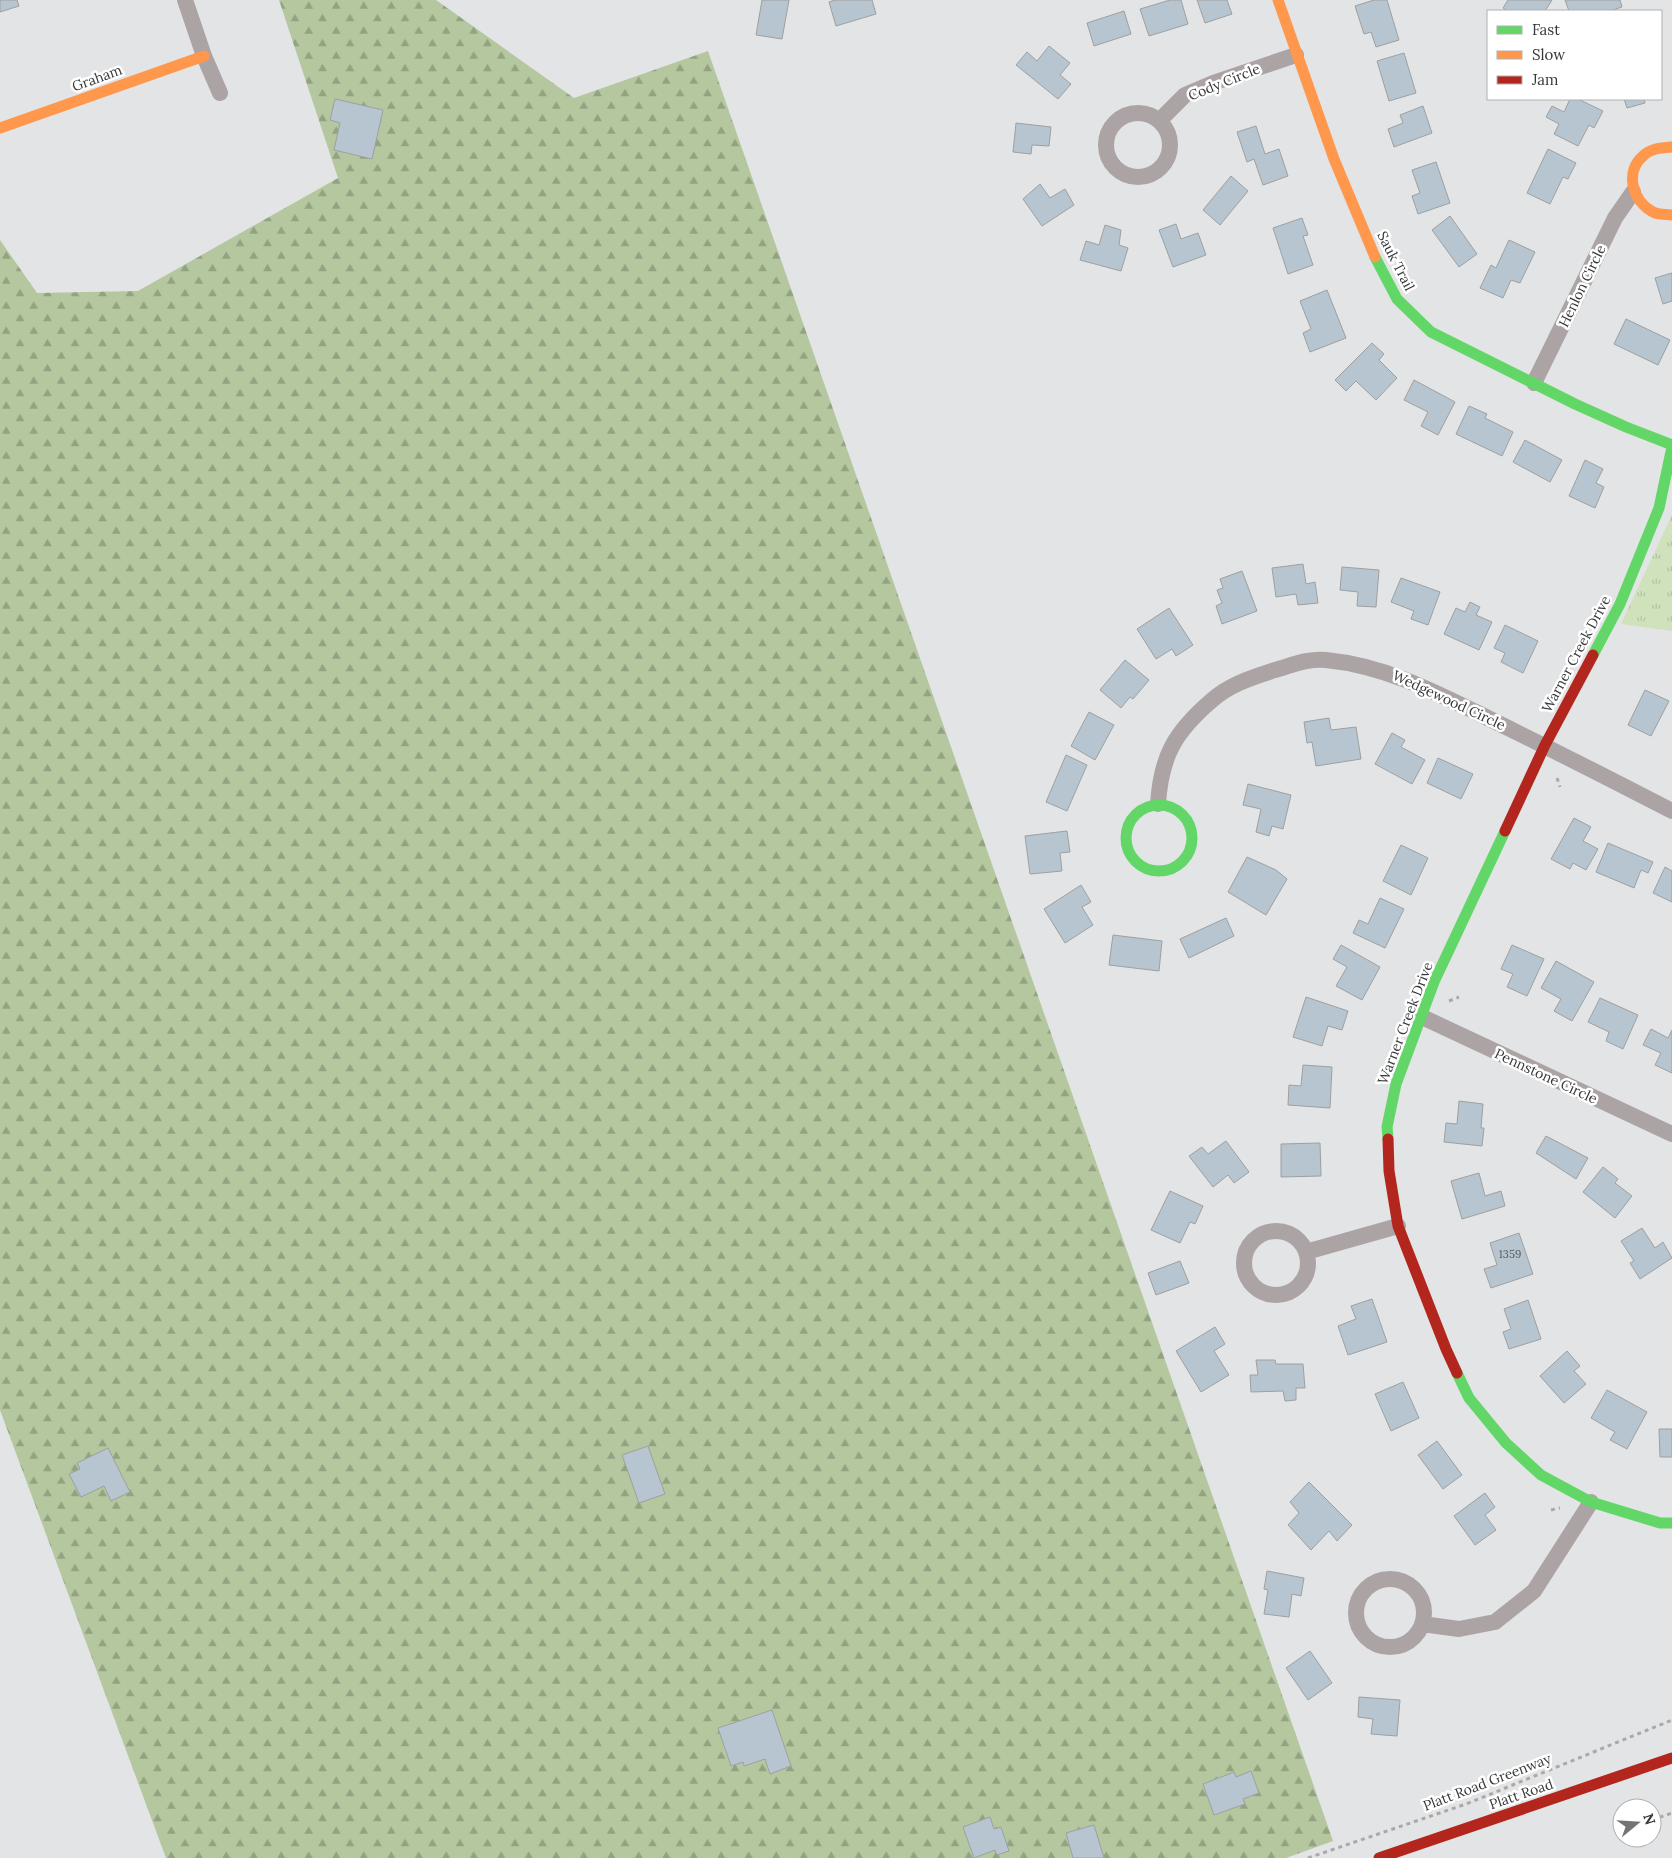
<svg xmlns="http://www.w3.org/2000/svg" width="1672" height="1858" font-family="Lora,serif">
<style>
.forest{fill:url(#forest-firs)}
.park{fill:url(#park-tufts)}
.building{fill:#b6c5d0;stroke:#9ea0a0}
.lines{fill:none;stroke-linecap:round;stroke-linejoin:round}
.path{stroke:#aca8a8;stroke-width:3;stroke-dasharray:4 4;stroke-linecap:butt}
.street{stroke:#aca3a4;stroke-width:16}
.fast{stroke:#63d668;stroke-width:11}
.slow{stroke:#ff974d;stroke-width:11}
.jam{stroke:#b3261e;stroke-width:11}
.labels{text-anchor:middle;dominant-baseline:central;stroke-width:5;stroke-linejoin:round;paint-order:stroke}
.number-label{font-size:11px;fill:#575b5f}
.street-label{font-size:14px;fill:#373839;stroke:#fff}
</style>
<defs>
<pattern id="forest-firs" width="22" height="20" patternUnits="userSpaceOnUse" patternTransform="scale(1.25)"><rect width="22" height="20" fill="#b4c79e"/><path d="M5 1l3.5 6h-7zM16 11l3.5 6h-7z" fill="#93a382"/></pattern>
<pattern id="park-tufts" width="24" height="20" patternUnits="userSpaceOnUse" patternTransform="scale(1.25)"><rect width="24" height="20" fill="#cfe2bb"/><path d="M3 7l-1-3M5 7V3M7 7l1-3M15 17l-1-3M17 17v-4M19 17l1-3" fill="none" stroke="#b2c3a2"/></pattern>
</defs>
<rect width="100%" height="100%" fill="#e2e4e5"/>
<path class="forest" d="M279 0H436L574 98 708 51 1333 1841 1286 1858H166L0 1410V240L37 293 138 291 338 178Z"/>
<path class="park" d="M1672 515V631L1621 624Z"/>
<path class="building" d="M0 0H17L19 6 0 12Z
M762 0H789L782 39 756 35Z
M835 0H872L876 14 836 26 829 2Z
M1170 0H1181L1188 24 1149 36 1140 9Z
M1197 0H1227L1232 14 1205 23Z
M1374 0H1387L1399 40 1376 47 1371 32 1364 34 1355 6Z
M1508 0H1552L1545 11H1508L1503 8Z
M1565 0H1620L1622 7 1610 11H1569Z
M1124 11 1131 34 1094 46 1087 23Z
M1049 46 1070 63 1060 75 1071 84 1058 99 1016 65 1027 52 1037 61Z
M1404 53 1416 93 1389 101 1377 61Z
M335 99 383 110 372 159 334 150 340 123 330 120Z
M1570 99H1578L1603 111 1594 128 1589 125 1578 146 1554 134 1559 124 1546 117 1552 106 1564 112Z
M1624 99H1644L1645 103 1627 108Z
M1423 106 1432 133 1394 147 1388 129 1403 123 1400 115Z
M1016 123 1051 127 1049 146 1032 145 1031 154 1013 152Z
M1256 126 1265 154 1279 149 1288 176 1263 185 1254 159 1247 162 1237 132Z
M1548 149 1576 163 1568 179 1563 177 1550 204 1527 193Z
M1436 162 1450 203 1418 214 1412 196 1420 193 1412 170Z
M1231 176 1248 191 1220 225 1203 210Z
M1040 184 1050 198 1065 189 1074 205 1042 226 1023 199Z
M1450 216 1477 254 1459 267 1432 230Z
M1302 218 1308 235 1303 236 1313 265 1288 274 1273 228Z
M1176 224 1181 239 1198 233 1206 255 1173 267 1159 230Z
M1105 225 1121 230 1119 245 1128 248 1121 271 1080 260 1086 241 1099 245Z
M1509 240 1535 252 1520 283 1511 280 1503 298 1480 288 1491 265 1496 268Z
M1672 273V301L1663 304 1655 278Z
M1327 290 1346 338 1310 352 1303 333 1311 329 1300 301Z
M1626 319 1670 340 1658 365 1614 344Z
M1372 343 1384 354 1379 360 1397 378 1376 400 1356 381 1346 391 1335 380Z
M1414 380 1455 402 1438 435 1421 426 1428 412 1404 400Z
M1469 406 1487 414 1485 418 1513 432 1502 456 1456 434Z
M1525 440 1562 460 1550 482 1513 462Z
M1585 460 1603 469 1596 483 1604 487 1595 508 1569 496Z
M1303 564 1306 584 1315 582 1318 603 1298 605 1296 594 1276 597 1272 568Z
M1342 567 1379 570 1376 607 1357 606 1358 592 1340 590Z
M1242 571 1257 611 1222 624 1216 606 1222 603 1217 590 1223 588 1220 579Z
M1401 578 1440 592 1428 625 1411 619 1414 611 1391 602Z
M1470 602 1480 607 1476 615 1492 622 1479 650 1444 634 1456 608 1465 612Z
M1169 608 1193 645 1176 656 1172 649 1156 659 1137 629Z
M1505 625 1538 641 1523 673 1501 662 1505 653 1494 648Z
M1125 660 1149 680 1133 699 1130 697 1121 708 1100 690Z
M1645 690 1669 701 1651 736 1628 725Z
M1089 712 1114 725 1095 760 1071 746Z
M1329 718 1331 730 1356 727 1361 759 1316 766 1312 742 1307 743 1304 722Z
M1392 733 1405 740 1401 747 1425 760 1412 784 1375 764Z
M1066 755 1087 765 1067 811 1046 802Z
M1438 758 1473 774 1461 799 1427 783Z
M1248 784 1291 795 1283 829 1272 826 1269 836 1256 832 1261 809 1243 805Z
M1574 818 1591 827 1583 841 1598 849 1586 870 1573 863 1570 869 1551 859Z
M1067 831 1070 852 1060 853 1062 871 1030 874 1025 836Z
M1608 843 1653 862 1648 873 1641 870 1634 888 1596 872Z
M1401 845 1428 858 1411 895 1383 881Z
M1247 857 1276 870 1287 879 1266 915 1228 892Z
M1665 867 1672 871V902L1653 893Z
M1081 885 1091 902 1082 907 1093 925 1065 943 1044 909Z
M1380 898 1404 909 1385 948 1353 933 1359 920 1368 924Z
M1226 918 1234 936 1189 958 1180 939Z
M1113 935 1162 941 1159 971 1109 965Z
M1341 945 1380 967 1362 1000 1336 986 1347 967 1333 959Z
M1512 945 1544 959 1527 996 1507 987 1513 974 1501 969Z
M1556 961 1594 982 1572 1021 1554 1011 1561 999 1541 988Z
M1306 997 1348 1011 1342 1030 1328 1026 1322 1046 1293 1037Z
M1600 998 1638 1015 1623 1049 1606 1041 1609 1032 1588 1022Z
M1651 1029 1668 1038 1672 1030V1073L1655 1065 1661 1053 1643 1045Z
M1303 1065 1332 1067 1330 1108 1288 1105 1289 1085 1301 1086Z
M1459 1101 1483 1104 1481 1128H1484L1482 1146 1444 1142 1446 1123 1457 1124Z
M1546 1136 1588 1158 1576 1179 1536 1153Z
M1226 1141 1249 1172 1234 1183 1228 1175 1213 1187 1189 1156 1202 1147 1208 1154Z
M1320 1143 1321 1176 1281 1177V1144Z
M1603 1167 1618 1179 1615 1183 1632 1196 1615 1218 1583 1192Z
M1479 1173 1485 1196 1501 1191 1505 1206 1462 1219 1451 1181Z
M1170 1191 1203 1206 1195 1224 1190 1222 1180 1243 1151 1230Z
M1642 1228 1655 1248 1663 1242 1672 1258 1640 1279 1630 1263 1634 1261 1621 1241Z
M1519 1233 1533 1274 1491 1288 1484 1269 1497 1265 1490 1243Z
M1180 1261 1189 1283 1156 1295 1148 1273Z
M1372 1299 1387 1342 1348 1355 1338 1326 1356 1319 1351 1306Z
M1528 1300 1541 1339 1509 1349 1503 1332 1511 1329 1504 1309Z
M1215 1327 1225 1344 1214 1351 1229 1375 1201 1392 1176 1351Z
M1567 1351 1580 1366 1574 1371 1586 1384 1564 1403 1540 1376Z
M1256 1360H1275L1276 1364H1303L1305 1388H1296V1400L1285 1401 1283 1391 1251 1392 1250 1375H1258Z
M1403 1382 1419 1418 1391 1431 1375 1394Z
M1607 1390 1647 1412 1627 1449 1610 1440 1615 1432 1591 1418Z
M1659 1429H1672V1457H1660Z
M1437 1441 1462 1475 1443 1489 1418 1455Z
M648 1446 665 1494 639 1503 622 1455Z
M108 1448 130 1492 111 1501 104 1486 81 1497 69 1474 80 1469 77 1463Z
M1309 1482 1352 1525 1337 1541 1329 1531 1311 1550 1288 1525 1299 1513 1290 1502Z
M1485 1493 1495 1507 1485 1515 1496 1530 1475 1545 1454 1516Z
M1267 1571 1304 1578 1301 1596 1292 1594 1289 1617 1264 1614 1268 1590 1264 1589Z
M1310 1651 1332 1683 1308 1700 1286 1668Z
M1359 1697 1400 1700 1397 1736 1371 1734 1373 1719 1358 1717Z
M772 1710 791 1766 770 1774 765 1759 744 1766 743 1762 731 1766 718 1728Z
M1251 1771 1259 1793 1243 1799 1245 1804 1214 1815 1203 1784 1234 1772 1236 1777Z
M990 1817 994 1829 1001 1827 1009 1851 997 1855 995 1850 974 1858 963 1827Z
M1094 1825 1104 1858H1073L1066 1833Z"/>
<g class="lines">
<path class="path" d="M1557 778 1560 787
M1449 1001 1459 997
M1551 1510 1560 1508
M1652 1820 1672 1813
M1308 1858 1466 1804 1672 1720"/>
<path class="street" d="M185 0 204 56 220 93
M1106 145a32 32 0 1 1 64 0a32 32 0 1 1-64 0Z
M1159 121 1185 95 1213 83 1296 55
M1534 383 1615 218 1633 192
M1158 804C1161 756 1175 732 1211 701 1230 684 1251 678 1275 670 1293 665 1308 658 1326 660 1388 666 1441 695 1496 722 1555 751 1614 781 1672 811
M1420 1016 1672 1134
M1244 1263a32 32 0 1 1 64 0a32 32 0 1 1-64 0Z
M1306 1252 1398 1226
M1356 1613a34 34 0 1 1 68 0a34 34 0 1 1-68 0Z
M1422 1624 1459 1629 1495 1622 1534 1591 1591 1502"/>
<path class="fast" d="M1375 257 1397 299 1431 332 1575 404 1626 427 1672 445
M1593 655 1620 604 1659 508 1672 447
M1126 838a33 33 0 1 1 66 0a33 33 0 1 1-66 0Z
M1388 1139 1387 1127 1396 1084 1434 982 1505 831
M1457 1373 1469 1398 1506 1443 1541 1475 1591 1502 1660 1523H1672"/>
<path class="slow" d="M1278 0 1334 159 1375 257
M0 128 204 56
M1672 147C1661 148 1651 148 1643 156 1624 172 1633 202 1653 212 1658 215 1666 214 1672 215"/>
<path class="jam" d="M1505 831 1545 745 1593 655
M1388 1139 1389 1171 1398 1226 1446 1349 1457 1373
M1379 1858 1672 1758"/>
</g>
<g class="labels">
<g class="number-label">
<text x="1510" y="1254">1359</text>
</g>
<g class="street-label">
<text transform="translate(97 78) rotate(-20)">Graham</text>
<text transform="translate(1224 82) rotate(-22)">Cody Circle</text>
<text transform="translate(1396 261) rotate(63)">Sauk Trail</text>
<text transform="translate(1582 286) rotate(-64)">Henlon Circle</text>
<text transform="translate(1576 654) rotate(-62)">Warner Creek Drive</text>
<text transform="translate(1449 700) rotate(25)">Wedgewood Circle</text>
<text transform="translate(1405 1023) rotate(-69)">Warner Creek Drive</text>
<text transform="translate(1546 1076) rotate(25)">Pennstone Circle</text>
<text transform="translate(1487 1782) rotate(-21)">Platt Road Greenway</text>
<text transform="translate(1521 1794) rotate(-19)">Platt Road</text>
</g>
</g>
<rect x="1487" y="10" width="175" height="90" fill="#ffffff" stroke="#afafb0"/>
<rect x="1497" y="26" width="25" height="8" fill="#63d668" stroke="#afafb0"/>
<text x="1532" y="35" font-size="15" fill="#373839">Fast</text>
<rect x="1497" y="51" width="25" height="8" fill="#ff974d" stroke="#afafb0"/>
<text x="1532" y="60" font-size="15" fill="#373839">Slow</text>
<rect x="1497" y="76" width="25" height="8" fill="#b3261e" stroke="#afafb0"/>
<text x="1532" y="85" font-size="15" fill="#373839">Jam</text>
<g transform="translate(1637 1823) rotate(72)"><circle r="24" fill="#ffffff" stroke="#afafb0"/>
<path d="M0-4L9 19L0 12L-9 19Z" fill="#737475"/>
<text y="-8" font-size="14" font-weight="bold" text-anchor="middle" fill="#373839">N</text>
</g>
</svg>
